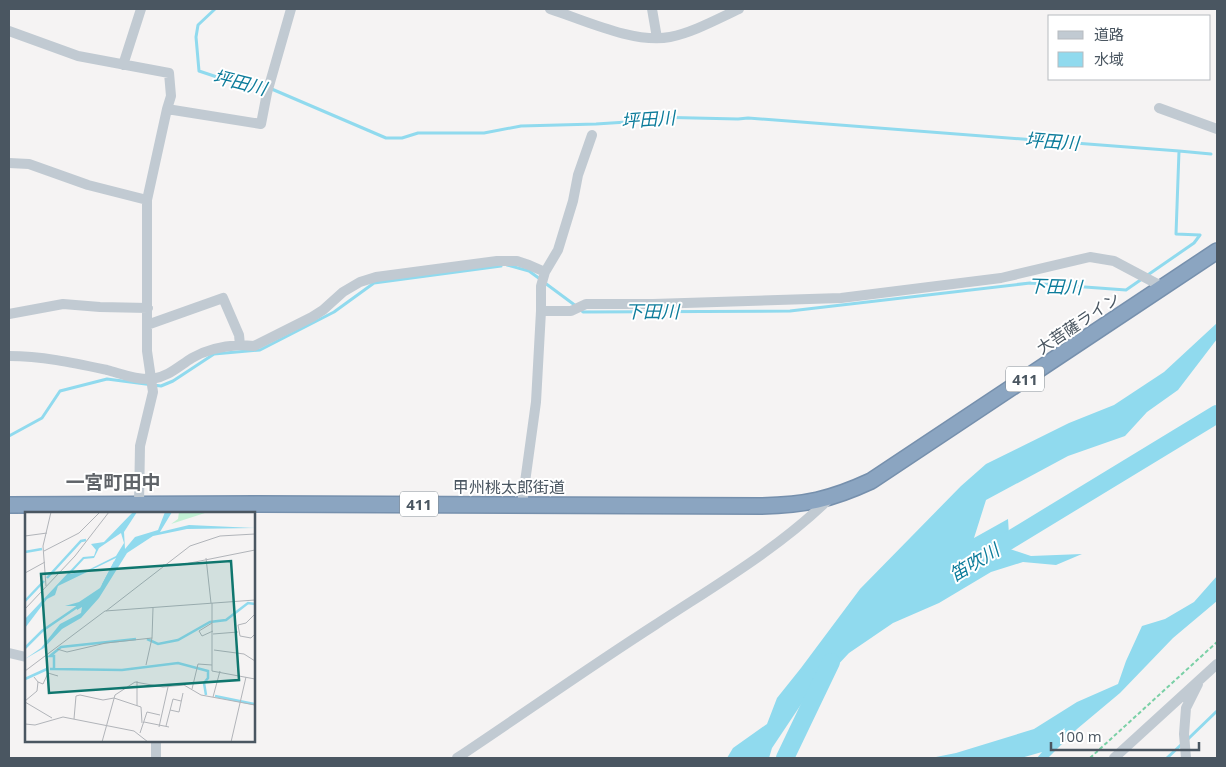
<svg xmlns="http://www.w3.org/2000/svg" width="1226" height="767" font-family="'Open Sans','Noto Sans JP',sans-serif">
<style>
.water{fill:#90daee}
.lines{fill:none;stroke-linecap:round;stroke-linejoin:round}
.stream{stroke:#90daee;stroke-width:3}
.river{stroke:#90daee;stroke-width:18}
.highway-casing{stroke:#7690ad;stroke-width:18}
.path{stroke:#7ad0a6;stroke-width:2;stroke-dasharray:4 2.5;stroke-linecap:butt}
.minor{stroke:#c1cad2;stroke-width:10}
.highway{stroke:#8ba5c1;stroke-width:15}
.labels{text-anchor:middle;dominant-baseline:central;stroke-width:4;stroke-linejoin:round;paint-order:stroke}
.shield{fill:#fff;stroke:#808990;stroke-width:1}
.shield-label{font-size:15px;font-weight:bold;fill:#4a5661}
.street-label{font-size:16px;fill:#4a5661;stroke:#fff}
.water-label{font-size:18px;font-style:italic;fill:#0c7c9b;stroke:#fff}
.quarter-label{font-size:19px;font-weight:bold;fill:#5f6368;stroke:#fff}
.inset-river{fill:none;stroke:#90daee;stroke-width:2.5}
.inset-road{fill:none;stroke:#b1b4b9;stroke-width:1}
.view{fill:#0f766e;fill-opacity:0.15;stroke:#0f766e;stroke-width:2.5}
.inset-edge{fill:none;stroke:#4a5661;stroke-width:2.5}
</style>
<rect width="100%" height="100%" fill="#f5f3f3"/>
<path class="water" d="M1217 323V339L1178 390 1147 412 1125 436 1068 456 986 500 974 538 1008 519 1010 549 1031 556 1082 554 1056 565 1023 562 991 572 939 603 893 623 849 653 802 703 772 748 769 758H727L733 748 767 724 777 698 801 668 860 589 961 486 986 464 1069 423 1114 405 1164 372Z
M1217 576V601L1173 638 1120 693 1077 729 1048 758H1037L1042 752 1021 758H931L956 753 1034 729 1077 702 1118 684 1126 661 1142 626 1165 619 1194 602Z"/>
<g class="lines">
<path class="stream" d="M215 9 198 25 196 37 199 71 223 79 267 87 386 138H402L418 133H484L521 126 596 124 627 122 651 117 738 119 748 118 1179 151
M507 265 529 271 540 279
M545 283 576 306
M581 310 583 312 790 311 1030 283 1126 290 1194 243 1200 235 1176 234 1179 151 1211 154
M9 436 42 418 60 391 107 379 161 386 173 381 214 354 260 350 334 312 374 283 501 266
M1188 739 1217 711
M1167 758 1183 743"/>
<path class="river" d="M990 552 1217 414
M785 758 831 662"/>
<defs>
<path id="highway" d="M9 505 259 504 760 506C805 505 830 500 871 481L1217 251"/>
</defs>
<use href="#highway" class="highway-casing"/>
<path class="path" d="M1090 758 1217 642"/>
<path class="minor" d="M550 9C584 20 635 44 670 37 694 32 717 19 739 9
M652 9 657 38
M9 31 78 56 169 73 171 96 167 109 147 200V351L153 392 140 446 139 504
M123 65 141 9
M1159 108 1217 129
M167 109 261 124 267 93 291 9
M9 163 29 164 88 185 147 200
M541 311V286L545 272 558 250 573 201 578 175 592 135
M9 314 63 304 100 307 148 308
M240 345 254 346 312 317 323 310 343 292 360 282 376 277 497 261H517L529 265 545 272
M9 356C42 356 74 363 107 370 122 374 136 380 152 379 168 377 179 366 192 358 207 349 223 346 240 345L239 335 223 298 147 325
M522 504 536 402 541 311H571L586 304H653L841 298 1001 278 1090 257 1114 261 1163 287
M9 653 26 657
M156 741V758
M457 758C523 714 588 668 655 625 714 586 778 549 829 499
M1114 758 1217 664
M1186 758 1184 734 1186 708 1198 684"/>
<use href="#highway" class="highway"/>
</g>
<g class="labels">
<g class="shield">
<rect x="1006" y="366.5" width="38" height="25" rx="4"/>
<rect x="400" y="491.5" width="38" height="25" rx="4"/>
</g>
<g class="shield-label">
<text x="1025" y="379">411</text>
<text x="419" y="504">411</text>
</g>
<g class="street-label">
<text transform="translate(1078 323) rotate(-34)">大菩薩ライン</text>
<text x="509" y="487">甲州桃太郎街道</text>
</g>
<g class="water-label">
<text transform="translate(240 82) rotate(14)">坪田川</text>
<text transform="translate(648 119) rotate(-4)">坪田川</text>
<text transform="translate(1052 141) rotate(4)">坪田川</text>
<text transform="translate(1055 286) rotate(2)">下田川</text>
<text x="652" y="311">下田川</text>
<text transform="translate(974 562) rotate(-31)">笛吹川</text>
</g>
<g class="quarter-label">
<text x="113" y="482">一宮町田中</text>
</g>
</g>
<g transform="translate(25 512)">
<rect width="230" height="230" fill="#f5f3f3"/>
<path d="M154 0H183L146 12 153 7Z" fill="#c3f1d5"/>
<path d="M108 0H112L99 20 100 37 110 25 133 18 140 0H147L135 20 164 13 230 16 162 17 128 24 102 41 74 86 56 106 37 117 19 136 0 147 16 136 35 112 56 101 57 95 52 98 51 94H40L54 90 75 76 91 46 33 74 30 83 22 87 0 116V107L58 45 69 44 71 38 66 32 79 30ZM96 21 99 31 91 44 63 58 45 62 59 47 69 46 74 36Z" fill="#90daee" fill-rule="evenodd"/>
<path class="inset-river" d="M0 40 17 37M22 66 56 29 61 28M78 73 90 50M0 89 19 69M122 127 133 132 153 128 185 110 201 108 223 91 230 92M0 136 17 119 55 93M25 157H29V144H25L36 135 111 127M29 157 97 158 153 151 183 159V166L179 171 181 183M0 167 22 157M190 184 229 192"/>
<path class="inset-road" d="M0 24 22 21M19 39 54 21 75 0M181 46 186 91M138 53H155L230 38M0 61 20 50M21 74 18 34 26 0M187 91V159L230 167M0 97 50 44 84 0M81 99 165 34 195 24 230 22M230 102 221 111 213 113 215 124 226 126 230 122M187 111 174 119 177 124 188 119M188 122 213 120M32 137 42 140 81 131 127 126 128 96M189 138 219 142 230 149M121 153 127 126M0 159 80 99 230 88M112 169V194M13 170 18 172 23 161 33 164M167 177 173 152 187 153M188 185 195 159M0 189 12 179 13 170 9 165M0 190 27 206M145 198 154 200 158 181M49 207 51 184 55 183 78 188 89 186 116 195 117 211M119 210 144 215M0 212 10 213 38 205 109 219 123 230M141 214 148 187 156 189M134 215 143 175M115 221 122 200 135 203M77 230 90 183 110 170 138 175 159 173 176 183 230 193M206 230 221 165"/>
<path class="view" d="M206 49 214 168 24 181 16 62Z"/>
<rect width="230" height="230" class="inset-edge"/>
</g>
<rect width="1226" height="767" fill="none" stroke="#4a5661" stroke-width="20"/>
<rect x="1048" y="15" width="162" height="65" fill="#ffffff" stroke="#b7bbc0"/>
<rect x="1058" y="31" width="25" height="8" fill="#c1cad2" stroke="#b7bbc0"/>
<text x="1094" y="40" font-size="15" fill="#4a5661">道路</text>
<rect x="1058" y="52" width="25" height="15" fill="#90daee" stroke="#b7bbc0"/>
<text x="1094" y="65" font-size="15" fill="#4a5661">水域</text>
<path d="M1051 742v8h148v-8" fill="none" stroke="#4a5661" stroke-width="2.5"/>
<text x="1058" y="742" font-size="15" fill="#4a5661" stroke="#ffffff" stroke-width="4" paint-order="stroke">100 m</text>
</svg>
